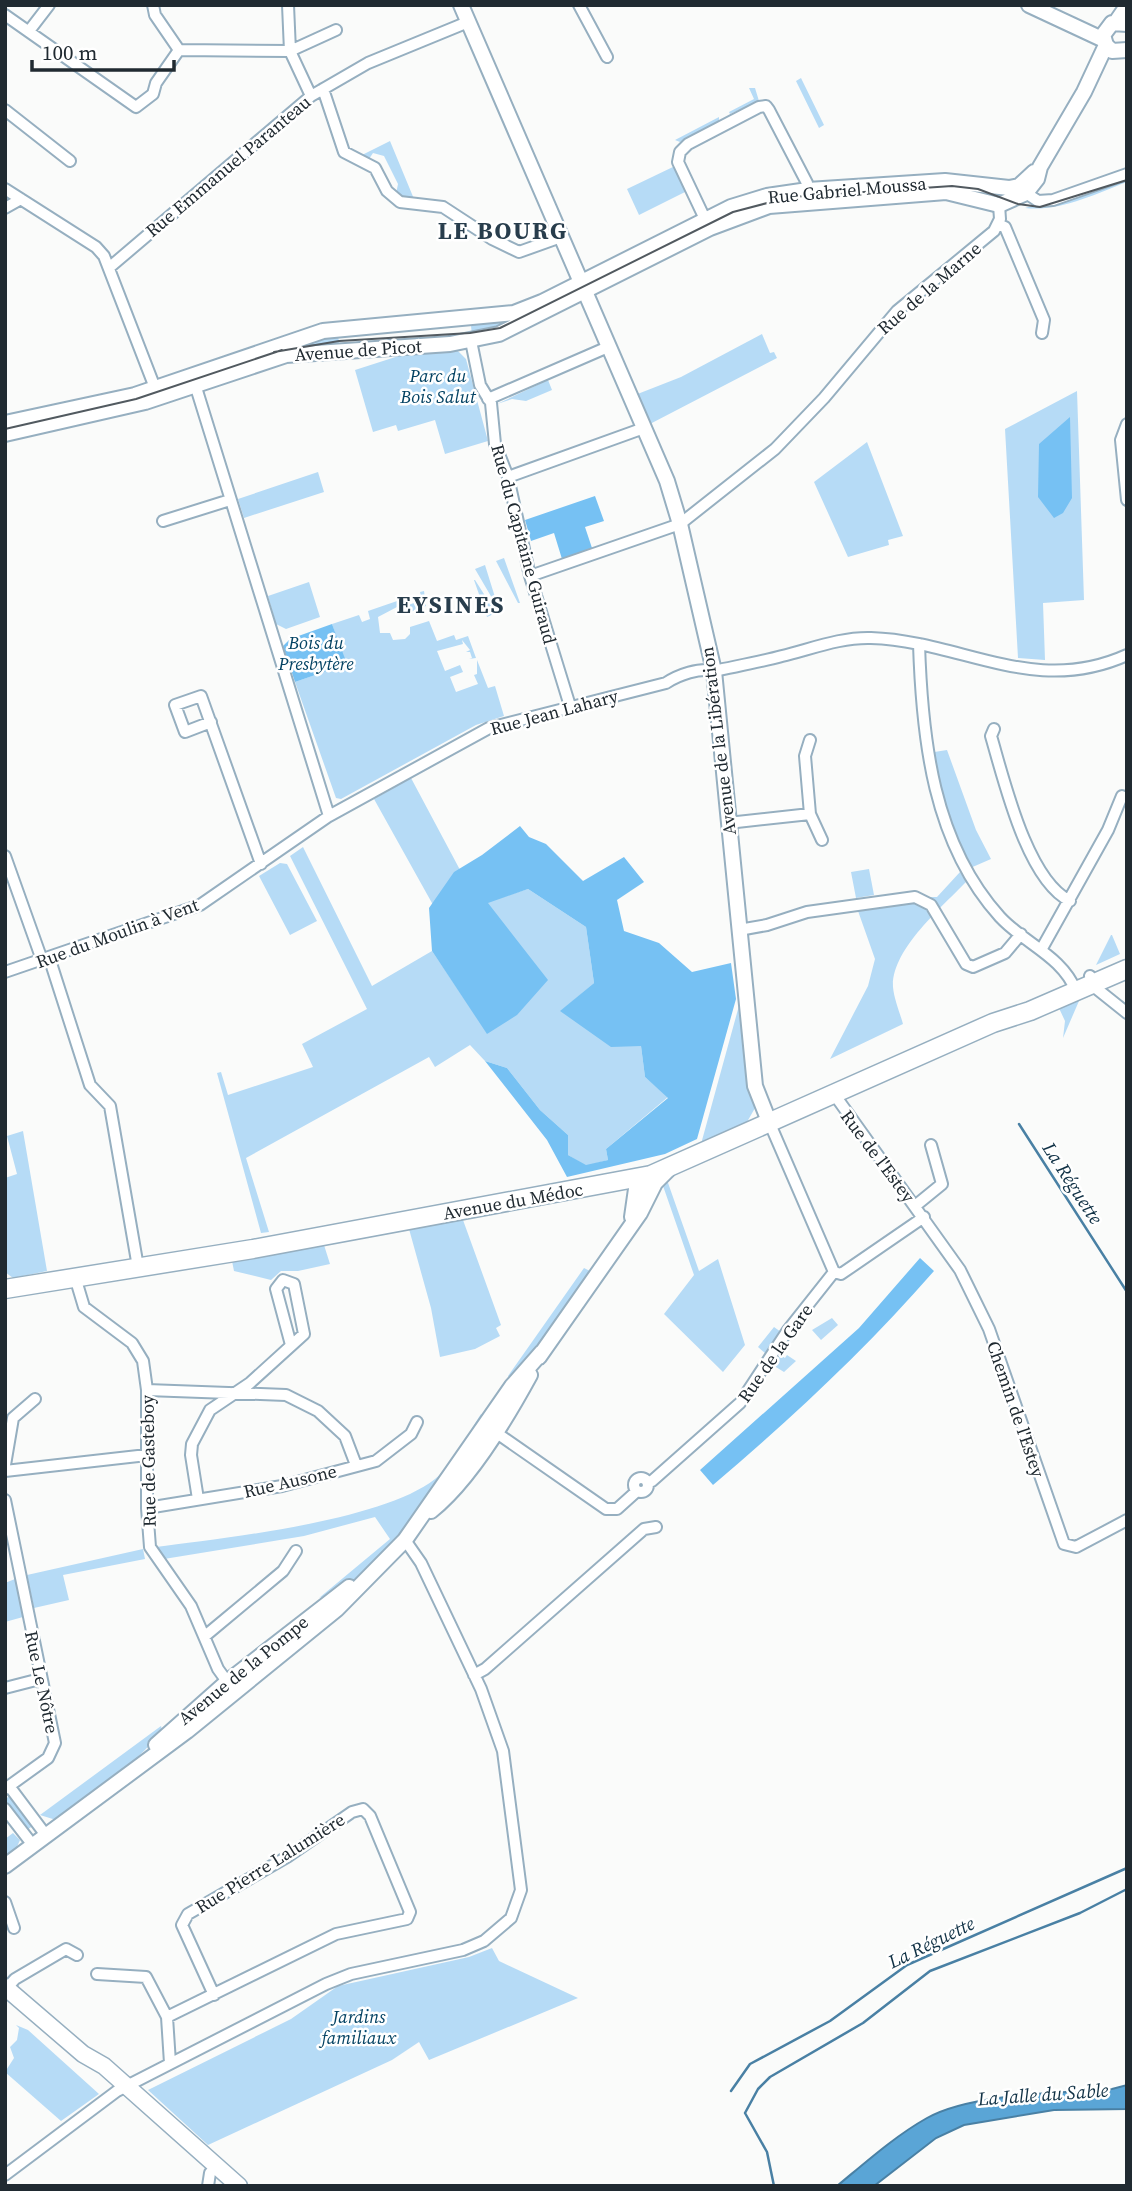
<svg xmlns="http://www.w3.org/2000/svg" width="1132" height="2191" font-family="'Source Serif 4',serif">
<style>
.green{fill:#b6dbf6}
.forest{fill:#76c1f3}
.water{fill:#5aa5d6;stroke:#4980a4;stroke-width:2}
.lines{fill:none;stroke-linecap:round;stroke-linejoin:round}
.stream{stroke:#4980a4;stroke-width:2.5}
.minor-casing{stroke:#96afc0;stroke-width:14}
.tertiary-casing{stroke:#96afc0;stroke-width:18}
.secondary-casing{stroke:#96afc0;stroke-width:19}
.primary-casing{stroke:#96afc0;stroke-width:21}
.minor{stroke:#fff;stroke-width:10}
.tertiary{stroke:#fff;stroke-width:14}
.secondary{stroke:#fff;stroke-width:16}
.primary{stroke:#fff;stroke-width:18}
.tram{stroke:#525a60;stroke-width:2}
.labels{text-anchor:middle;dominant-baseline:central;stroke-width:5;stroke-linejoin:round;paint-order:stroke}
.street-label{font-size:18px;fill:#202a31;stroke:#fff}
.park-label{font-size:18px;font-style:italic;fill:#034263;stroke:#fff}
.water-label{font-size:19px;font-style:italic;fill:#103145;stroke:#fff}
.district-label{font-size:24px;font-weight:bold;letter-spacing:2px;fill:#283d4c;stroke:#fff}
</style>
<rect width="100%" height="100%" fill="#fafbfa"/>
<path class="green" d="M801 78 824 125 819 128 796 81Z
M749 88H755L759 101 730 114 729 112 754 99Z
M719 117V123L680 142 675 140Z
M390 141 414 199 396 194 398 184 384 156 373 153 369 159 360 156Z
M675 166 687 191 639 215 627 189Z
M1127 177V182C1095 194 1060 212 1025 208Z
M515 315 518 323 472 335 471 326Z
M338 334 339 343 297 349 295 342Z
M762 334 770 353 774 352 777 358 648 425 635 395 681 377Z
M457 350 466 359 488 441 445 454 435 420 398 431 396 425 373 432 355 370 411 352Z
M548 380 552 390 526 401 512 399 497 404Z
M1077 391 1084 600 1043 603 1045 660 1018 658 1005 429Z
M867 442 903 536 888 540 889 545 848 557 814 482Z
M318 472 324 492 244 518 238 499Z
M504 558 520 603H518L496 561Z
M485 565 499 610 475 569Z
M474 580H475L496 613 487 617Z
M309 582 320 617 286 629 276 624 268 596Z
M424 591 426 606 405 614 397 607 378 617 380 633H390L393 640 405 639 410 634V627L429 621 437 641 454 635 456 640 468 636 476 658 469 659 472 658 470 652H466L470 650 462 640 463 644 437 651 445 671 460 665 463 672 450 677 456 692 478 684 474 675 477 674V660L488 688 495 686 504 716 476 725 341 799 336 798 295 682 346 664 332 624 359 615 362 622 370 619 368 611 400 600 403 607 422 600 420 592Z
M947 750 976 830 991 859 968 869 942 816 928 753Z
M411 778 459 868 487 902 528 889 586 927 594 983 561 1011 641 1046 645 1077 668 1097 606 1149 608 1160 586 1166 568 1155V1135L540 1110 507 1068 485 1061 470 1045 435 1067 429 1057 246 1158 269 1232 261 1233 217 1073 221 1072 228 1095 313 1067 302 1044 367 1009 290 856 303 847 372 986 432 951 488 1034 452 939 374 799Z
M280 863 287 864 317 921 290 935 259 876Z
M869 869 874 895 856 898 851 872Z
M960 872 966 882C942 907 891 950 893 987 894 999 900 1013 903 1024L830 1059 868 986 875 959 858 911 915 897H937Z
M1112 935 1120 954 1096 965 1111 935Z
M1082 994 1063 1038 1065 1021 1058 1006Z
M740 1002 755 1108 747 1122 701 1144Z
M23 1131 47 1271 13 1278 5 1272V1178L17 1174 7 1136Z
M667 1180 699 1271 718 1259 745 1345 723 1372 664 1314 694 1275 662 1183Z
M463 1220 501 1325 496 1328 500 1336 475 1349 440 1357 431 1308 409 1229Z
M324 1245 330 1264 298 1271H281L271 1280 234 1271 232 1261Z
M584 1268 590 1271 587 1278 533 1357 512 1380 508 1376Z
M832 1318 838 1325 821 1340 812 1330Z
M774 1327 781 1332 765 1353 758 1347Z
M777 1353 785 1358 787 1355 796 1361 784 1372 771 1364Z
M481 1414 485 1418C440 1481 396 1569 319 1598L390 1539 375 1517 304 1536 164 1559 156 1547C225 1538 382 1521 435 1479 451 1467 469 1432 481 1414Z
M143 1549 145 1559 63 1575 69 1600 34 1608 27 1575Z
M15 1579 23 1617 5 1622V1583Z
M161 1726 162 1730C134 1768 93 1792 56 1820L40 1815Z
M10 1794 34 1825 27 1830 5 1801Z
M13 1833 20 1840 16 1849 5 1857V1839Z
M492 1948 499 1961 578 1998 429 2060 419 2042 392 2060 208 2145 148 2090 291 2019 338 1986 469 1957Z
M16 2025 28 2030 99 2094 61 2121 5 2072 14 2058 10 2047 17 2040 19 2028Z"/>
<path class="forest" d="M1070 417 1072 498 1063 513 1054 518 1038 497 1039 444Z
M595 496 604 521 585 527 592 548 562 559 554 533 531 541 525 520Z
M332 624 347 664 295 682 283 646 290 639Z
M520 826 529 837 546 844 583 881 624 857 644 882 617 900 624 931 659 943 692 972 731 963 736 999 697 1139 665 1154 567 1177 547 1140 485 1061 507 1068 540 1110 568 1135V1155L586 1165 608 1160 606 1149 668 1098 645 1077 641 1046 611 1047 560 1011 594 983 586 927 528 889 488 903 548 980 517 1015 487 1034 432 951 429 908 454 872 482 855Z
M920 1258 934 1271C866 1349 792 1418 713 1485L700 1470 859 1328Z"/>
<path class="water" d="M1127 2085V2109L1054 2110 964 2125 936 2138 874 2186H837C866 2162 895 2136 927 2118 971 2093 1061 2093 1112 2089Z"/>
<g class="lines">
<path class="stream" d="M1019 1124 1127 1292
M731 2091 750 2064 830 2021 907 1965 1127 1868
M774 2186 767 2152 745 2113 758 2089 770 2077 863 2023 930 1971 1080 1913 1127 1889"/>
<defs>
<path id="minor" d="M153 5 155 15 179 50 290 51
M288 5 290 51 311 96
M579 5 607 57
M5 15 136 107 153 94 156 83 179 50
M29 31 49 5
M290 51 336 30
M323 89 344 152 375 168 387 191 400 202 443 207 492 239 519 252 561 237
M5 110 70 161
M5 189 96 247 104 256 157 393
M1026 193 1038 201 1053 200 1127 174
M5 208 21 199
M705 219 678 162 680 152 688 144 759 107 766 106 769 110 807 183V196
M998 224 1005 227 1044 320 1042 333
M110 267 311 96 368 63 468 22
M471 341 480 385 491 403 495 444 508 477 530 576 570 706
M194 381 329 816
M488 399 608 347
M1127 424 1121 440 1127 500
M508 477 644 428
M163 521 230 500
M530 576 680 524 775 449 824 398 897 311 994 231 1000 219 999 205
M919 644C922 739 933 843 1000 917 1025 944 1062 956 1076 991
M211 722 185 732 175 705 201 696 261 864
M994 729 991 736C1004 780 1027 880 1070 901
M810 814 822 840
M728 823 810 814 805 756 810 740
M5 856 42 960
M739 930 767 925 807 912 915 897 931 905 966 964 973 967 1005 953 1021 934
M1041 950 1108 830 1122 796
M49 957 90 1085 110 1106 138 1267
M5 972 200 905 329 816 489 728 666 683C678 675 700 667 714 671 737 666 760 662 782 656 811 649 841 637 871 638 962 641 1034 697 1127 655
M1090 976 1097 989 1127 1013
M834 1094 960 1270 989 1329 1064 1544 1076 1547 1127 1520
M915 1206 942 1184 931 1145
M834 1272 841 1274 924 1217
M75 1277 84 1307 132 1343 143 1361 147 1390V1508L150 1547 191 1606 218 1669 231 1687
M147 1390 286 1395 318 1411 345 1436 356 1465
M491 1429 606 1509H617L637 1491
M5 1465 13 1418 35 1399
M5 1471 147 1455
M634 1485a7 7 0 1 1 14 0a7 7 0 1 1-14 0Z
M647 1482 652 1481 740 1403 788 1330 834 1272 770 1124
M198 1499 191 1455 192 1444 210 1410 250 1383 304 1334 294 1284 283 1280 276 1289 291 1345
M5 1500 55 1743 48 1758 5 1789
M147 1508 282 1486 376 1461 411 1434 417 1422
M205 1636 283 1571 296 1551
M474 1675 485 1669 644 1529 656 1527
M5 1688 40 1679
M9 1786 45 1834
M5 1809 32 1844
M5 1902 14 1928
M97 1974 146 1977 167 2017
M7 1988 15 1979 66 1949 77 1955
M170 2063 167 2017 336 1934 407 1919 410 1912 370 1816 363 1809 352 1812 287 1857 188 1914 182 1925 214 1995
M5 2175 117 2091 326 1984 351 1974 463 1950 484 1941 511 1918 521 1890 503 1751 481 1689 421 1563 405 1540
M208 2186 210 2173 217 2166"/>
<path id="tertiary" d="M461 5 667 481 680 524 714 671 755 1086 770 1124
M1029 5 1104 40
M1116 22 1127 6
M1127 24 1112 23 1103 35 1106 45 1112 51 1127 50
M5 423 135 395 323 331 514 313 542 302 731 207 767 196 808 190 945 181 1009 188 1019 186 1034 172
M5 434 145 402 286 355 450 344 499 334 710 228 769 206 946 192 999 205 1026 193 1037 179 1040 167 1084 92 1106 45
M632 1217 636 1189 651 1175
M539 1357 640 1213 655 1183 668 1170
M431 1511C470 1480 506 1419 530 1375
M156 1745 227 1682 349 1587
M5 1866 187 1731 337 1609 405 1540 512 1386 542 1352"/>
<path id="secondary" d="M5 1987 83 2054 104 2066 239 2186"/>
<path id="primary" d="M5 1289 253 1249 651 1175 993 1023 1030 1011 1127 969"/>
</defs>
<use href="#minor" class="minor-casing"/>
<use href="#tertiary" class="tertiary-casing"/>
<use href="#secondary" class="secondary-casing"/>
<use href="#primary" class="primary-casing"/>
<use href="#minor" class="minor"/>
<use href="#tertiary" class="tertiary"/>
<use href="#secondary" class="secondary"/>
<use href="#primary" class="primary"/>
<path class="tram" d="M274 352 339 341 470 333 500 328 733 212 790 197 952 186 978 189 1018 204 1040 207 1127 180
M5 429 136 399 282 350"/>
</g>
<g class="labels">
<g class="street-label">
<text transform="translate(228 166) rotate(-40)">Rue Emmanuel Paranteau</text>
<text transform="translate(847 190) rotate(-5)">Rue Gabriel Moussa</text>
<text transform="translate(929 288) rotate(-41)">Rue de la Marne</text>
<text transform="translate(358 350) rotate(-4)">Avenue de Picot</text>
<text transform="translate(524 544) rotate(75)">Rue du Capitaine Guiraud</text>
<text transform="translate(554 712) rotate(-15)">Rue Jean Lahary</text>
<text transform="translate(718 741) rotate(-97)">Avenue de la Libération</text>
<text transform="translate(117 933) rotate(-20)">Rue du Moulin à Vent</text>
<text transform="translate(878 1156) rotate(53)">Rue de l'Estey</text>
<text transform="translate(513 1201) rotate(-10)">Avenue du Médoc</text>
<text transform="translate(775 1353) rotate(-55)">Rue de la Gare</text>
<text transform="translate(1016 1409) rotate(71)">Chemin de l'Estey</text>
<text transform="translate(148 1461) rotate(-91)">Rue de Gasteboy</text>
<text transform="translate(290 1481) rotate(-13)">Rue Ausone</text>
<text transform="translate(243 1670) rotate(-39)">Avenue de la Pompe</text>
<text transform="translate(42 1682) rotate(78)">Rue Le Nôtre</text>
<text transform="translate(270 1863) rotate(-32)">Rue Pierre Lalumière</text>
</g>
<g class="park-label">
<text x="438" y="375">Parc du<tspan x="438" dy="21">Bois Salut</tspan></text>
<text x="316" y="642">Bois du<tspan x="316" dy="21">Presbytère</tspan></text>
<text x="359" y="2016">Jardins<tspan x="359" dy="21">familiaux</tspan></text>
</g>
<g class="water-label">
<text transform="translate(1073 1183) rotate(57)">La Réguette</text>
<text transform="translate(931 1942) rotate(-26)">La Réguette</text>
<text transform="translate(1043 2094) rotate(-4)">La Jalle du Sable</text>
</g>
<g class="district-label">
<text x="503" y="230">LE BOURG</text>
<text x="451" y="604">EYSINES</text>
</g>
</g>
<rect width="1132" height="2191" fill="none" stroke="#202a31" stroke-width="14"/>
<path d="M32 60v10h142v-10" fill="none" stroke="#202a31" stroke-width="3.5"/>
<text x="42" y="60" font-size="21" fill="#202a31" stroke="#ffffff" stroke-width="5" paint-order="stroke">100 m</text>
</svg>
